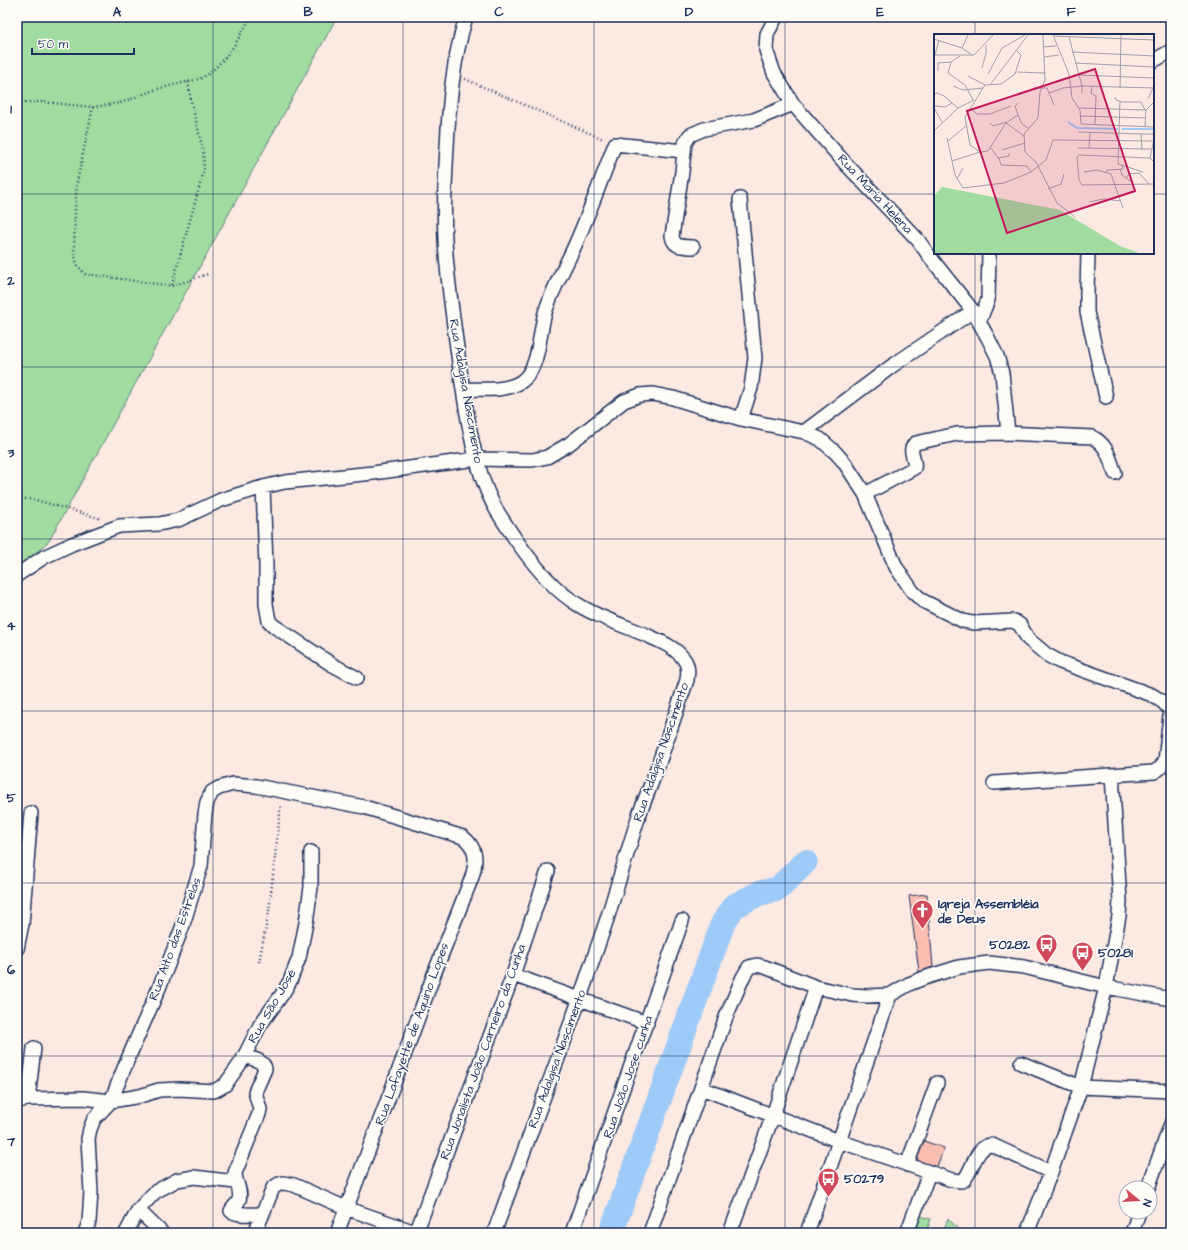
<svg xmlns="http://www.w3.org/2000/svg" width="1188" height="1250" font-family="'Architects Daughter',sans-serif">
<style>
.green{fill:#a2dba0;stroke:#5e857f}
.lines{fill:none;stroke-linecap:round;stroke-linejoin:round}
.river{stroke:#9ecaf8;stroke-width:25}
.building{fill:#f9beb1;stroke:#1b2f5e}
.minor-casing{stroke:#1b2f5e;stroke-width:16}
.path{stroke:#1b2f5e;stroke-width:2.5;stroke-dasharray:1 3;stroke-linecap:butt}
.minor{stroke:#fdfcf7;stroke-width:13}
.grid{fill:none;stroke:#1b2f5e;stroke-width:1;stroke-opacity:0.55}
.labels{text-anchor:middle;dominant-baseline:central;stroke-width:3.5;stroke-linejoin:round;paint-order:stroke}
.street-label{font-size:13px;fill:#1b2f5e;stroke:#fdfcf7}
.poi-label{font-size:13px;font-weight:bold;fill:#1b2f5e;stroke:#fdfcf7;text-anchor:start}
.inset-river{fill:none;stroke:#9ecaf8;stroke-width:2}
.inset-road{fill:none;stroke:#a29fad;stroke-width:1}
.view{fill:#c2185b;fill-opacity:0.15;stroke:#c2185b;stroke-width:2}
.inset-edge{fill:none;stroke:#1b2f5e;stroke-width:2}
.neatline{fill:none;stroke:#1b2f5e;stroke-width:1.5}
.grid-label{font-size:13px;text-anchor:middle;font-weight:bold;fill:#1b2f5e}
</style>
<rect width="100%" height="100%" fill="#fce9e2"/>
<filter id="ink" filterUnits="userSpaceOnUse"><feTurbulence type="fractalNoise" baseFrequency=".025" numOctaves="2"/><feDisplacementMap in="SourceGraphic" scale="8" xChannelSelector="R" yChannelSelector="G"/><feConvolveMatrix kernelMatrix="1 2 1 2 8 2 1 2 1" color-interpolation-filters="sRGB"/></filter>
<g filter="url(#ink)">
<path class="green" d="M17 17H337L49 541 17 569Z
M917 1215 931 1219 926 1233H910Z
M948 1218 957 1228 955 1233H943Z"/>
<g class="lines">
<path class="river" d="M611 1233 723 923 734 906 760 893 778 889 805 862"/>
</g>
<path class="building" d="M927 894 933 967 919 972 909 896Z
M924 1141 944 1148 936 1169 916 1162Z"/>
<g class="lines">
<defs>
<path id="minor" d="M466 17C453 60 449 103 447 147 445 183 443 219 446 255 449 293 455 332 460 370 467 415 474 472 497 511 515 540 543 581 571 600 590 614 622 625 644 634 657 640 674 646 683 658 689 665 688 673 687 680L658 766 639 815 607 919 580 998 494 1233
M776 17 767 34 766 50 774 73 793 104 845 163 918 240 930 257 973 311 988 338 997 356 1002 373 1008 433 1092 437C1108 445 1109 458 1115 473
M1153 61 1171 51
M740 199 755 358 751 388 741 419
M693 247C682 246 674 248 672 236L682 172 685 143 690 135 704 129 754 120 793 104
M1088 253 1087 293V312L1106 397
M979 322 988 300 989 253
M463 389C481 389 507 392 522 381 540 367 539 333 545 313 552 289 566 266 576 243 590 211 602 178 615 144L683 151
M804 432 892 366 973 311
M263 487 266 565V604L269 621 274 626 331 664 357 678
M865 494 914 468C917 459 906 450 916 443L957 434 1008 433
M17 575 44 557 72 544 119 526 159 524 178 520 221 500 263 487 285 482 373 473 476 459 532 460 547 457 569 444 624 401 640 395 653 394 673 398 741 419 804 432 820 439 835 452 844 462 865 494 896 567 913 592 923 601 963 621 973 623 1014 621 1020 625 1028 639 1047 655 1060 662 1152 695 1163 702 1171 711
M994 783 1154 772 1160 768 1165 761 1171 706
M17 949 22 924 31 813
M513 975 647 1023
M244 1056C252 1059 264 1060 265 1069L255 1092 260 1109 259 1114 235 1173C235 1182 242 1191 239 1200 237 1204 233 1207 231 1211 240 1216 253 1214 263 1214
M1021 1063 1081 1087 1171 1091
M701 1088 839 1141 952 1180 961 1181 964 1180C973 1170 976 1145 992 1145L1051 1172
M28 1099 34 1048
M17 1101 28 1099 83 1098 111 1101 140 1096 159 1090 179 1089 214 1091 225 1085 242 1061 260 1025 283 993 290 981 299 958 306 923 311 887V852
M907 1165 937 1083
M1148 1188 1171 1124
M138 1210 162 1233
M85 1233 89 1222 91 1192 88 1139 90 1129 94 1119 111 1101 127 1061 159 988 182 928 201 866 205 814 207 802 212 792 219 788 233 784 256 786 364 807 463 837C477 848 477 860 472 877L436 969 390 1094 337 1233
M126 1233 138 1210 155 1192 177 1180 194 1177 235 1182
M255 1233 273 1188 279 1184 283 1183 294 1185 346 1208 418 1233
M416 1233 513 975 548 871
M572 1233 682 921
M650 1233 726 1017 743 977 749 967 757 965 765 967 816 987 852 995 867 996 890 995 909 984 924 978 959 967 989 963 1024 967 1106 987 1171 999
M730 1233 773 1115 816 987
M807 1233 890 995
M907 1233 929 1173
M1027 1233 1051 1172 1081 1087 1106 987 1119 916 1120 901 1112 775
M1132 1233 1139 1212"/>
</defs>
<use href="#minor" class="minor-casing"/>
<path class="path" d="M465 79 603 139
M17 102H42L93 107 120 103 157 89 199 79 209 74 224 59 234 46 251 17
M93 107 77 182 75 211 74 252 77 265 85 274 172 286 208 274
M172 285 204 170 203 150 191 101 188 81
M17 498 36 500 102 519
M259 962 269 911 281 804"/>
<use href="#minor" class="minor"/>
</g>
</g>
<path class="grid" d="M213 17V1233M403 17V1233M594 17V1233M785 17V1233M975 17V35M17 194H935M1153 194H1171M975 253V1233M17 367H1171M17 539H1171M17 711H1171M17 883H1171M17 1056H1171"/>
<defs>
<symbol id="church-pin" viewBox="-11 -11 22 30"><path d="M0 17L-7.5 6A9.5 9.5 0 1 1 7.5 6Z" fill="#d1495b" stroke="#fdfcf7"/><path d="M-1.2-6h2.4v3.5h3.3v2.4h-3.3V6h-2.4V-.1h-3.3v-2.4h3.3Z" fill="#fff"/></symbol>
<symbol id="bus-pin" viewBox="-11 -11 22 30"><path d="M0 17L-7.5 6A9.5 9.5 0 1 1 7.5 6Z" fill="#d1495b" stroke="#fdfcf7"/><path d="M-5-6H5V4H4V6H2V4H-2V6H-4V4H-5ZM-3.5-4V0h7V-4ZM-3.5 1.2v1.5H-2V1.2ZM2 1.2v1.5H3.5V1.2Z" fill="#fff"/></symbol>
</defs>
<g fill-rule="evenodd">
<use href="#church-pin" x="910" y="898" width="25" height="34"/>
<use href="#bus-pin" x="1034" y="932" width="25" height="34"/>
<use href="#bus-pin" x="1070" y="940" width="25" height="34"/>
<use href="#bus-pin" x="816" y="1166" width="25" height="34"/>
</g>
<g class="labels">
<g class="street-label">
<text transform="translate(875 194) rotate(47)">Rua Maria Helena</text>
<text transform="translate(466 391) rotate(80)">Rua Adalgisa Nascimento</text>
<text transform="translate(661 752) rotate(-71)">Rua Adalgisa Nascimento</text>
<text transform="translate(175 939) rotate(-70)">Rua Alto das Estrelas</text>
<text transform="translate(272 1006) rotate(-60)">Rua São José</text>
<text transform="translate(412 1034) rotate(-70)">Rua Lafayette de Aquino Lopes</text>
<text transform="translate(483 1052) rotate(-70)">Rua Jonalista João Carneiro da Cunha</text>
<text transform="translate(557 1059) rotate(-70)">Rua Adalgisa Nascimento</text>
<text transform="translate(628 1077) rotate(-71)">Rua João Jose cunha</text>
</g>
<g class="poi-label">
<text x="938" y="904">Igreja Assembléia<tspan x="938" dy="15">de Deus</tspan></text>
<text x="1030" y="945" text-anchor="end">50282</text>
<text x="1098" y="953">50281</text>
<text x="844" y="1179">50279</text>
</g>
</g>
<g transform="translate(934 34)">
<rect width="220" height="220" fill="#fce9e2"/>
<path d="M8 153 126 176 186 212 205 219H0V162Z" fill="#a2dba0"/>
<path class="inset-river" d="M134 88 143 94 184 95M188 95H220"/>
<path class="inset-road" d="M109 1 111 46 106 58 104 84 90 100 91 118 102 128 123 169 141 183M119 1 135 40 138 64 146 76 147 90 220 93M119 2 220 6M135 3 148 52V59M0 5 28 14 38 21M109 13 122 12M28 14 34 1M138 18 220 22M0 21H40L59 1M1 21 5 6M26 22 17 28 14 39 31 51 39 66M110 23 125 21M141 29 220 33M48 34 52 19V11M4 37V29L17 28M83 38 111 39M54 40 68 14 91 1M145 41 220 44M34 42 51 51M51 51 31 83 36 111 46 118 54 117 72 89 84 81 81 72 84 69M51 51 67 50 81 40 87 21 82 16M56 51 94 1M19 52 29 56 49 54M158 52 157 59 162 62 161 91M100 54H113L120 71M186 54 187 1M115 59 129 54 148 52 220 54M0 60 3 59 10 62 24 74M181 63 182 66 188 68H207L211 76M214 65 219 54M186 67 184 130 209 138M0 72 11 73 18 69M0 74 8 88M36 74 43 80H56L77 72M145 74 212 76M84 81 88 90 94 94M147 82 212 84M56 89 59 92 73 88M72 89 90 102M211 92 212 76 220 68M1 96 24 74 40 66M144 98 207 100 208 116M207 100H220M13 104 21 141 29 154 70 149 97 138 112 126 119 106 220 107M220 105 216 124 220 128M14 107 32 92M57 114 64 124 75 122V119M144 114 217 115M155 114 156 98M68 116 91 109M65 124 67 131 93 132 97 138M216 124 145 121 143 123 145 146 148 151 220 150M18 127 46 118M186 135 188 141 199 149M150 138 163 136 177 140 189 174M173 138V136L189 135 188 131M192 144 195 140 205 139 215 150M23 145 29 134M114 155 127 150 130 140M155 168 170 165 187 167"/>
<path class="view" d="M161 35 201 157 73 199 33 77Z"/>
<rect width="220" height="220" class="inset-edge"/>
</g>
<rect width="1188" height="1250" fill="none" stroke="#fdfcf7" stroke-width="44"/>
<g transform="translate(1138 1200) rotate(108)"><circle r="19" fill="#fdfcf7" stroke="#a3aaba"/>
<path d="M0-3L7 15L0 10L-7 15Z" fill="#d1495b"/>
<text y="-6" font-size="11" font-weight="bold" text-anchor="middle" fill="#1b2f5e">N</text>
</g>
<path d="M32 48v6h102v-6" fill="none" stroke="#1b2f5e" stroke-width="2"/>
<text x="38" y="48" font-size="12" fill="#1b2f5e" stroke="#fdfcf7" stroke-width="3" paint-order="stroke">50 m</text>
<rect x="22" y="22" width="1144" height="1206" class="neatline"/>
<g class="grid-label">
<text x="117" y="16">A</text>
<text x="308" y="16">B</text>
<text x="499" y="16">C</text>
<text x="689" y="16">D</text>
<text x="880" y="16">E</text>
<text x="1071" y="16">F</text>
<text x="11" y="113">1</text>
<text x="11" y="285">2</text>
<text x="11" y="457">3</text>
<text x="11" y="630">4</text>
<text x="11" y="802">5</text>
<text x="11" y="974">6</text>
<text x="11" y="1146">7</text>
</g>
</svg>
